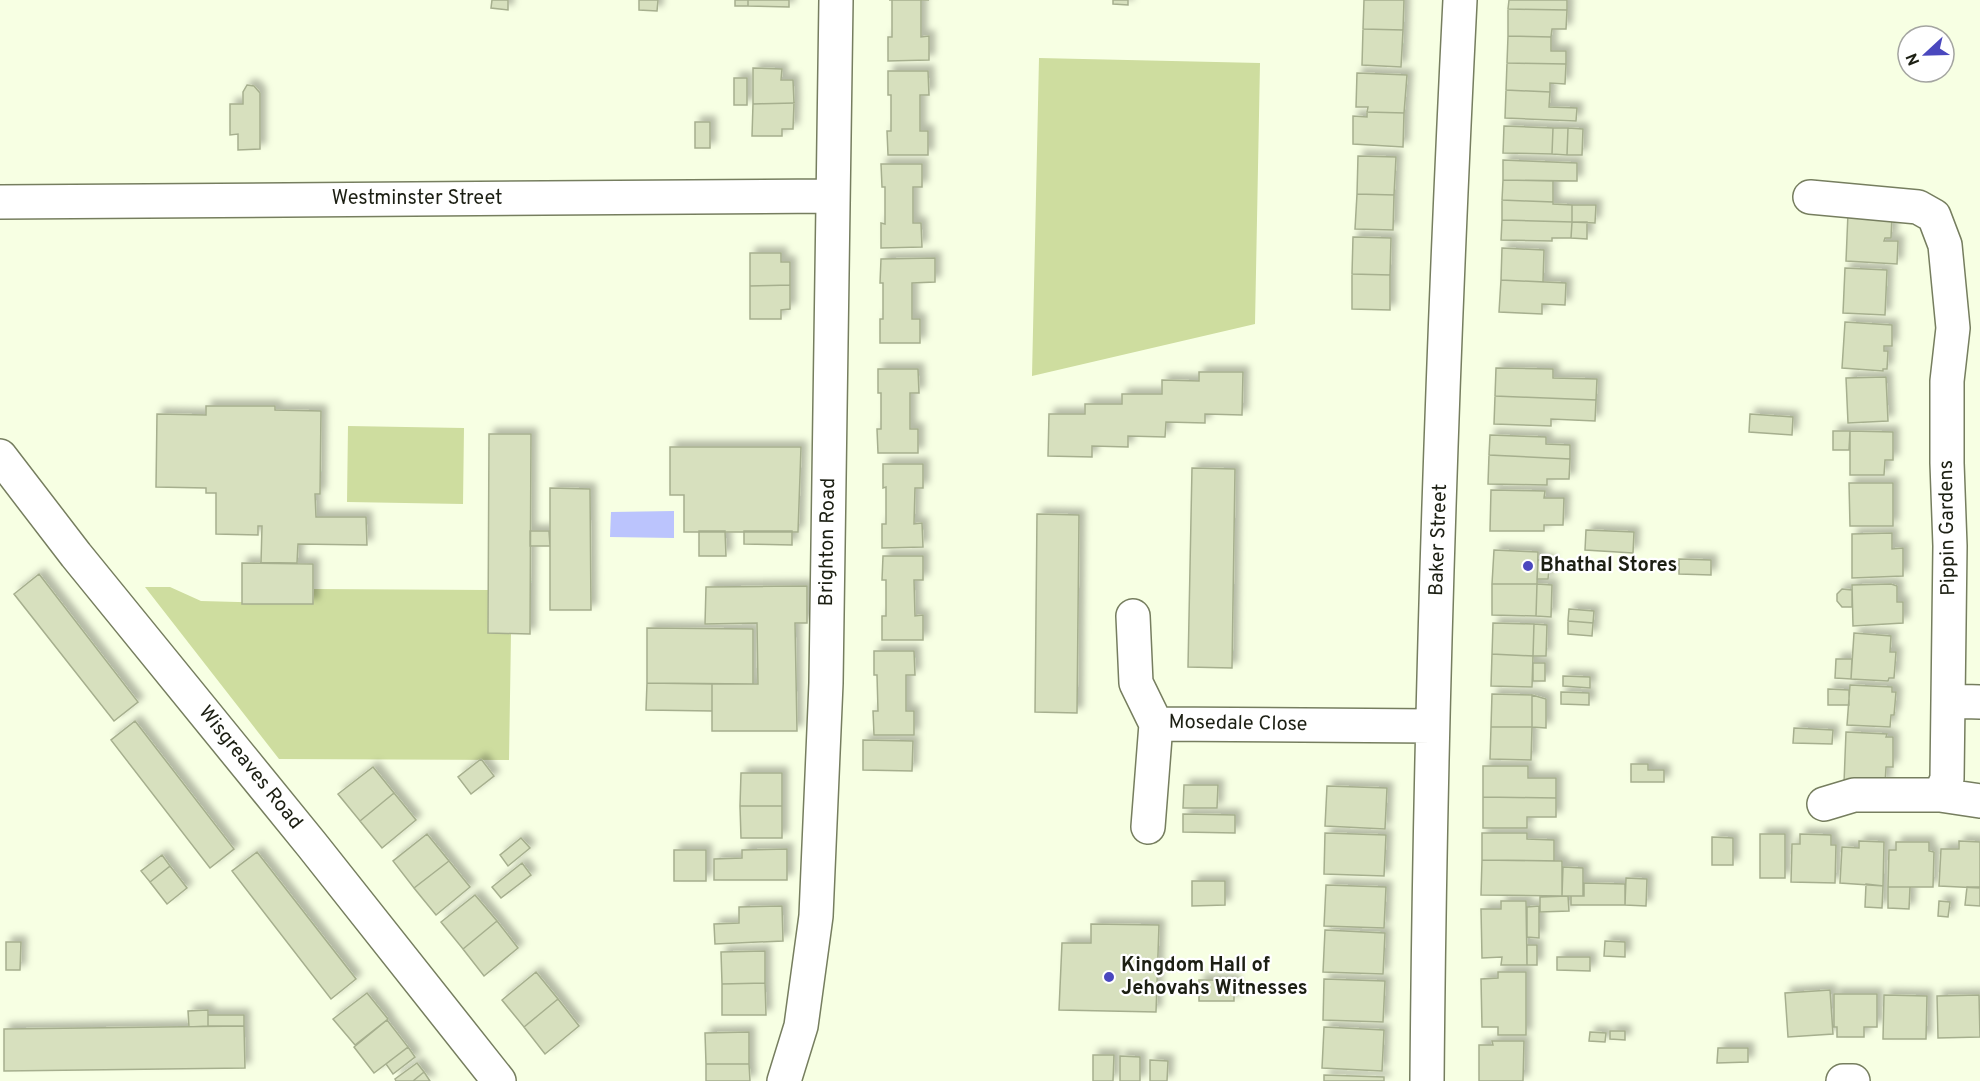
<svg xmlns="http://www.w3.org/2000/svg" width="1980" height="1081" font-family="Overpass,sans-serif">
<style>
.green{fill:#cedd9f}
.water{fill:#bbc4fd}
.building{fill:#d7e0be;stroke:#a6af8e;stroke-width:1.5;filter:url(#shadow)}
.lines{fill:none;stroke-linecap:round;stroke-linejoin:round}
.minor-casing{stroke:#767e5f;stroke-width:36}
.minor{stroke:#fff;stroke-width:33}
.poi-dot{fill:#4a48be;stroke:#fff;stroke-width:2}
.labels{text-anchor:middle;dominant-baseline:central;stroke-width:4.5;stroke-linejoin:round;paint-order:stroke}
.street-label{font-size:20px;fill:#1c1f13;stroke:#fff}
.poi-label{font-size:20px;font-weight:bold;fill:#1c1f13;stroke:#fff;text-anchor:start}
</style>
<defs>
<filter id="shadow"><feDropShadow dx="5.5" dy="-5.5" stdDeviation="3" flood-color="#0004"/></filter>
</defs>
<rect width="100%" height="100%" fill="#f7ffe3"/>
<path class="green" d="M1039 58 1260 63 1255 324 1032 376Z
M348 426 464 428 463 504 347 502Z
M145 587H170L201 601 313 604 314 589 488 590V633H511L509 760 279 759Z"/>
<path class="water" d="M674 511V538L610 537 611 512Z"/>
<path class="building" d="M492 0H508V10L491 8Z
M639 0H658L657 11 639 10Z
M735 0H748V6H735Z
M748 0H789V7L748 6Z
M889 0H929H921V37L929 36V60L888 61V37H892V0Z
M1113 0H1128V5L1113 4Z
M1364 0H1404L1403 30 1363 29Z
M1509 0H1567V10L1508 9Z
M1508 9 1567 10 1566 29H1552L1551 37 1508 36Z
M1363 29 1403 30 1401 67 1362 65Z
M1508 36 1551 37V51H1566V64L1507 63Z
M1507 63 1566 64 1565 84 1550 83V92L1506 90Z
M753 68 782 69 781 80H793L794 103 753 104Z
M888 71H928L929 95H920V131H928V155H888L887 131H891V95H888Z
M1357 73 1407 75 1404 113 1367 112 1368 107H1356Z
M734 78H747V105H734Z
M247 85 254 86 260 93V149L238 150V134L230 135V104H243V92Z
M1506 90 1550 92 1549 107 1577 108 1576 121 1505 118Z
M794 103 793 129H782V136H752L753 104Z
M1367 112 1404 113 1403 147 1353 144V116L1367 117Z
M695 122H710V148H695Z
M1504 126 1553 128 1552 154 1503 153Z
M1553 128H1568L1567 155 1552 154Z
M1568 128 1583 129 1582 155H1567Z
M1358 156 1396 157 1394 195 1357 194Z
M1503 160 1577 163V181L1503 180Z
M881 164H922V187H913V223H921L922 247 881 248V223L885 224V187H882Z
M1503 180 1553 181V202L1502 200Z
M1357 194 1394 195 1393 230 1355 229Z
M1502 200 1553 202V204L1572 205V222L1502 220Z
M1572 205H1596L1595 223 1572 222Z
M1848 213 1892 216 1891 238H1885L1884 241H1898L1897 264 1846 261Z
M1502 220 1572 222 1571 238H1552V241L1501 240Z
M1572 222H1587V239L1571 238Z
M1353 237 1391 238 1390 275 1352 274Z
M1502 248 1544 250 1543 282 1501 280Z
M750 253H781V262H790V285L750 286Z
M935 258V282L912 283V319H920V343H880V319H883V283H880L881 259Z
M1845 268 1887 270 1885 315 1843 313Z
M1352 274 1390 275V310L1352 309Z
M1501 280 1566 283 1565 305 1542 304V314L1499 312Z
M790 285V309L781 310V319H750V286Z
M1845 322 1892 325V346H1884V351H1888L1887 369H1883V371L1842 368Z
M1496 368 1553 369V378L1597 379 1596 400 1495 396Z
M878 369H918L919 393H910V429H918V453H878L877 429H881V393H878Z
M1199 372H1243L1242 415 1205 414V423L1166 422 1165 437 1128 436V447L1092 446V457L1048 456 1049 414H1085V404H1122V394H1162V380L1199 381Z
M1886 377 1888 421 1848 423 1846 378Z
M1495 396 1596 400 1595 421 1551 419V426L1494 424Z
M206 406H275V410L321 411 320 494H315L316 517H366L367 545 298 544 297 563H261L262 526H258V535L216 534V493H206V488L156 487 157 414 206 415Z
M1750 414 1793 417 1792 435 1749 432Z
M1833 431H1850L1849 450H1833Z
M1850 431 1893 432V460H1885L1884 475H1850Z
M489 434H531L530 634 488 633Z
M1490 435 1546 437V444L1570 445V459L1489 455Z
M670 447H801L798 532H684V495H670Z
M1489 455 1570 459 1569 479H1547V485L1488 484Z
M883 464H923V488H915L914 524 922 523 923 547 882 548V524H886V487L883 488Z
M1192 468 1235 469 1232 668 1188 667Z
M1849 483H1893V526H1850Z
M550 488 590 489 591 610H550Z
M1491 490 1545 491 1544 498H1564L1563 525H1544V531H1490Z
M1037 514 1079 515 1077 713 1035 712Z
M1586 530 1634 532 1633 553 1585 550Z
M530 531H549L550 546H530Z
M699 531H725L726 556H699Z
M744 531H792V545L744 544Z
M1892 533V549L1903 548V576L1852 578V534Z
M1494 550 1538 552 1537 584H1492Z
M883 556H923V580H914L915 616 923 615V640H882V616H886V580H882Z
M1679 559 1711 560V575L1679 574Z
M1538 560H1550L1548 579H1537Z
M242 563 313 564V604H242Z
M39 574 138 702 114 721 14 594Z
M1492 584H1537L1536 616 1492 615Z
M1537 584 1552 585 1551 617 1536 616Z
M1891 584 1897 586V602H1903V623L1853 626 1852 585Z
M807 586V623H795L797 731H712V684H758L757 623 705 624 706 587Z
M1842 589 1852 590V607H1842L1837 601V594Z
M1569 609 1594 611 1593 623 1568 621Z
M1568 621 1593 623 1592 636 1568 634Z
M1493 623 1534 624 1533 656 1492 654Z
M1534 624 1547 625 1546 656H1533Z
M647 628 753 629V684L647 683Z
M1854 633 1891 636 1890 652H1896L1894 678H1889L1888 681 1851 679Z
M874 651H914L915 675H906V711H914V735H874L873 711H878L877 675H874Z
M1492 654 1533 656 1532 687 1491 686Z
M1836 659H1852L1851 679 1835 678Z
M1533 663H1545V681H1533Z
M1563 676 1590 677V688L1563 686Z
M647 683 712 684V711L646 710Z
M1850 685 1892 687V692H1896L1894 715H1891L1890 727 1847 725Z
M1828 689 1849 690V705H1828Z
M1561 692 1589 693V705L1561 704Z
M1492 694 1532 695V727H1491Z
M1532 695 1546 699V728L1532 727Z
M135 721 234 849 210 868 111 740Z
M1491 727H1532L1531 760 1490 759Z
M1794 728 1833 730 1832 744 1793 743Z
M1846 732 1887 734 1886 737H1893V767H1886L1885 784 1844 783Z
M863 740 913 741 912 771 863 770Z
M481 759 494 776 471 794 458 777Z
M1631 764H1648V770H1664V782H1631Z
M1483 766H1528V778H1556V798L1483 797Z
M373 767 394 793 360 821 338 794Z
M741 773H782V806H740Z
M1184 785H1218L1217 808H1183Z
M1327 786 1387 788 1385 829 1325 826Z
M394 793 416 820 382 848 360 821Z
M1483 797 1556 798V817H1527V828H1483Z
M740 806H782V838H741Z
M1183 814 1235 815V833L1183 832Z
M1325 833 1386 835 1384 876 1324 874Z
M1482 833H1527V839L1554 840V861L1482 860Z
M427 834 449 861 414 888 393 861Z
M1760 834H1785V878H1760Z
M1800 834 1831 835V845H1836L1835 883 1791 882 1792 844H1800Z
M1712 837 1733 838V865H1712Z
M521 838 530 848 508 866 500 855Z
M1859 841 1884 842 1883 886 1840 883 1842 847 1859 848Z
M1959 841 1980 842V888L1939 886 1941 849H1959Z
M1896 842H1929V851L1934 852 1933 887H1888L1889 850H1896Z
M787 849V880H714V859L742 858V850Z
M674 850H706V881H674Z
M257 852 356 979 331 999 232 871Z
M162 855 170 866 150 882 141 871Z
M1482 860 1562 861V896L1481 895Z
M449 861 470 887 436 915 414 888Z
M522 863 531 875 501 898 492 887Z
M170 866 187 888 167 904 150 882Z
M1563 867 1583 868V896H1562Z
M1626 878 1647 879 1646 906 1625 905Z
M1192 881H1225V905L1192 906Z
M1584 883 1625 884V905H1571V896H1584Z
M1866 884 1883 886 1882 908 1865 907Z
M1326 885 1386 887 1384 928 1324 926Z
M1888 887H1910L1909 909 1888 908Z
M1967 887H1980V906L1965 905Z
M475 895 497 921 463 949 441 922Z
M1568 896 1569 911 1540 912V897Z
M1501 901H1526L1527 965H1501L1502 957 1482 958 1481 909H1501Z
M1939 901 1950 902 1948 917 1938 916Z
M782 906 783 941 715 944 714 924 739 923V907Z
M1539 906V938L1527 937V907Z
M497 921 518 948 484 976 463 949Z
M1091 924 1159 925 1156 1012 1059 1010 1062 943H1091Z
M1325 930 1385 933 1383 974 1323 972Z
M1605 941 1625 942V957L1604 956Z
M6 942H21L20 970H6Z
M1527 945H1537V965H1527Z
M765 951V983L722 984 721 952Z
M1557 957H1590V971L1557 970Z
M536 972 558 999 524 1027 502 1000Z
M1498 972H1526V1035H1498V1027H1482L1481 979 1498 978Z
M1324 979 1385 981 1383 1022 1323 1020Z
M1199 980H1234V1001H1199Z
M765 983 766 1015H722V984Z
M1830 990 1833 1034 1788 1037 1785 993Z
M367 993 388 1019 355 1045 333 1019Z
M1834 994H1877V1027H1864V1037H1837V1027H1834Z
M1884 995 1927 996 1926 1039H1883Z
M1979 995 1980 1037 1938 1038 1937 996Z
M558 999 579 1026 545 1054 524 1027Z
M208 1010V1026L189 1027 188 1011Z
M208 1015H244V1026H208Z
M387 1020 408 1047 374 1073 354 1047Z
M244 1026 245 1068 4 1071V1029Z
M1324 1027 1384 1030 1382 1071 1322 1068Z
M1610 1031H1625V1040L1610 1039Z
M749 1032V1064H706L705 1033Z
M1590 1032 1606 1033 1605 1042 1589 1041Z
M1492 1041H1524L1523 1081H1479V1045H1493Z
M408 1047 415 1057 393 1074 386 1064Z
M1718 1048H1748V1062L1717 1063Z
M1093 1055H1114L1113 1081H1093Z
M1120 1056 1140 1057V1081H1120Z
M1150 1060 1168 1061 1167 1081H1150Z
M417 1063 424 1072 413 1081H396L395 1079Z
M706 1064H749L750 1081H706Z
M424 1072 430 1081H413Z
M1324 1075 1384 1077V1081H1324Z"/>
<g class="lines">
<defs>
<path id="minor" d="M1810 197 1918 207 1934 216 1945 245 1953 328 1947 381V463L1950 546 1947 779 1940 795H1854L1824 804
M0 202 833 196
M0 456 76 555 312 845 499 1081
M1133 616 1136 683 1156 724 1432 726
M1948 701 1980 702
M1940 795 1980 801
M1148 827 1156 724
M784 1081 801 1026 816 916 826 683 836 0
M1427 1081C1430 721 1442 360 1460 0
M1843 1081H1853"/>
</defs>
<use href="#minor" class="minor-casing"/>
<use href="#minor" class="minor"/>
</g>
<g class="poi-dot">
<circle cx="1528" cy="566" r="6"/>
<circle cx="1109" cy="977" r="6"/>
</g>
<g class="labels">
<g class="street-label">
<text x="417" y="199">Westminster Street</text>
<text transform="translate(1948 528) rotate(-91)">Pippin Gardens</text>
<text transform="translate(1439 540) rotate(-88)">Baker Street</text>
<text transform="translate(828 542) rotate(-89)">Brighton Road</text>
<text transform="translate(1238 724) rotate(1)">Mosedale Close</text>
<text transform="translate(250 768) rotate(51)">Wisgreaves Road</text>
</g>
<g class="poi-label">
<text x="1540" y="566">Bhathal Stores</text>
<text x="1121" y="966">Kingdom Hall of<tspan x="1121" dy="23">Jehovahs Witnesses</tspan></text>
</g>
</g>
<g transform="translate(1926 54) rotate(248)"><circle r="28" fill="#ffffff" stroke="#a4a5a1" stroke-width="1.5"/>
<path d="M0-4.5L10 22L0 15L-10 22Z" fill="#4a48be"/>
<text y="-9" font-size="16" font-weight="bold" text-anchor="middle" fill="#1c1f13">N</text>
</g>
</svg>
